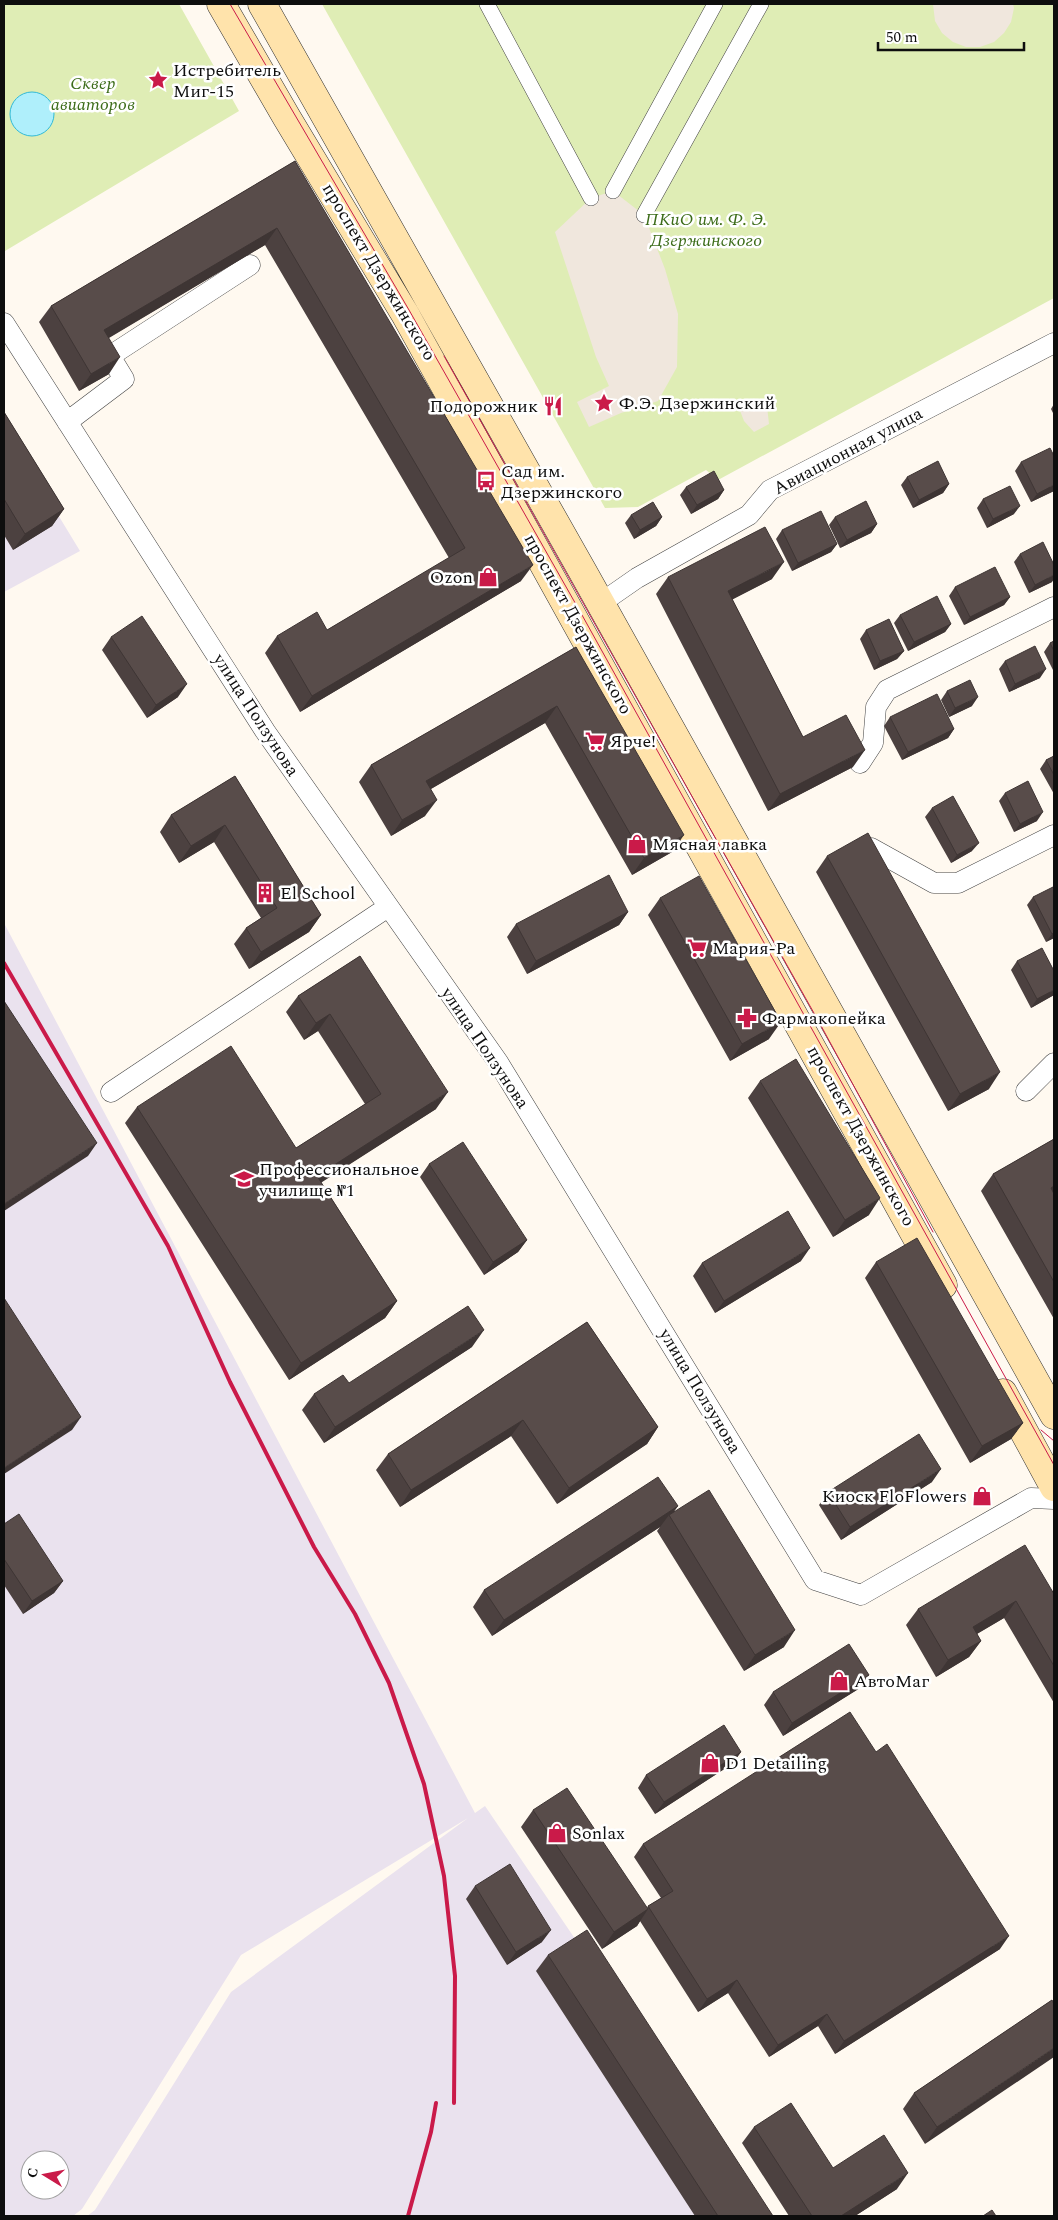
<svg xmlns="http://www.w3.org/2000/svg" width="1058" height="2220" font-family="Spectral,serif">
<style>
.industrial{fill:#eae2ee;fill-rule:evenodd}
.green{fill:#dfedb5}
.plaza{fill:#f0e7dd}
.water{fill:#afeffb;stroke:#30bad8}
.lines{fill:none;stroke-linecap:round;stroke-linejoin:round}
.pedestrian-casing{stroke:#414141;stroke-width:16}
.minor-casing{stroke:#414141;stroke-width:21}
.secondary-casing{stroke:#303030;stroke-width:29}
.pedestrian{stroke:#fff;stroke-width:15}
.minor{stroke:#fff;stroke-width:20}
.secondary{stroke:#ffe3ab;stroke-width:28}
.tram{stroke:#ca1a49;stroke-width:1}
.rail{stroke:#ca1a49;stroke-width:4}
.wall{fill:#4c4140}
.shaded-wall{fill:#3e3534}
.building{fill:#584c4a;stroke:#3e3534}
.labels{text-anchor:middle;dominant-baseline:central;stroke-width:5;stroke-linejoin:round;paint-order:stroke}
.poi-label{font-size:18px;fill:#0e0e0e;stroke:#fff;text-anchor:start}
.park-label{font-size:18px;font-style:italic;fill:#3c6c19;stroke:#fff}
.street-label{font-size:18px;fill:#0e0e0e;stroke:#fff}
</style>
<rect width="100%" height="100%" fill="#fff9f0"/>
<path class="industrial" d="M4 426 80 551 4 592Z
M4 923 475 1813 485 1806 763 2216H87L95 2210 231 1992 468 1818 241 1955 82 2209 73 2216H4ZM30 2160H60V2190H30Z"/>
<path class="green" d="M4 4H179L239 111 5 251 4 249Z
M322 4H1054V298L718 480 706 470 638 507 605 508Z"/>
<path class="plaza" d="M933 4H1013L1014 8 1011 22 1004 33 994 42 980 47H966L953 42 942 33 935 21Z
M613 191 644 215 665 269 678 314 677 367 658 401 621 413 589 427 577 402 609 386 596 357 555 232 591 198Z
M755 400 767 406 769 424 754 432 744 421 739 408Z"/>
<path class="water" d="M10 114a22 22 0 1 1 44 0a22 22 0 1 1-44 0Z"/>
<g class="lines">
<defs>
<path id="pedestrian" d="M487 4 591 198
M613 191 715 4
M644 215 761 4"/>
<path id="minor" d="M4 323 265 731 498 1062 815 1580 861 1595 1031 1498 1054 1499
M67 422 124 379 110 356 250 265
M601 603 637 578 749 515 770 490 1054 343
M860 763 873 743 876 707 887 690 1054 607
M871 848 934 883H958L1054 835
M1026 1091 1054 1063
M111 1092 388 907"/>
<path id="secondary" d="M221 4 287 118 405 314 943 1285
M262 4 583 572 1054 1415
M1003 1393 1054 1487"/>
</defs>
<use href="#pedestrian" class="pedestrian-casing"/>
<use href="#minor" class="minor-casing"/>
<use href="#secondary" class="secondary-casing"/>
<use href="#pedestrian" class="pedestrian"/>
<use href="#minor" class="minor"/>
<use href="#secondary" class="secondary"/>
<path class="tram" d="M230 4 409 310 582 615 1054 1465
M444 356 819 1022 933 1232
M1041 1430 1054 1441"/>
<path class="rail" d="M4 963 168 1246 230 1382 314 1547 355 1614 389 1683 424 1784 444 1876 455 1976 454 2103
M408 2216 431 2132 436 2103"/>
</g>
<path class="wall" d="M295 161 521 581 300 712 265 653 277 636 327 630 449 558 265 245 109 338V374L79 391 39 322 51 306Z
M1054 404V415L1051 409Z
M4 412 64 509 52 526 13 550 4 535Z
M1021 462 1054 491 1031 502 1015 471Z
M907 477 949 484 943 493 913 508 901 485Z
M686 487 724 490 718 499 691 514 680 495Z
M983 499 1014 514 987 528 977 508Z
M631 515 662 517 656 526 634 539 625 523Z
M835 517 877 524 871 533 840 548 829 525Z
M782 530 837 544 831 552 792 571 776 539Z
M1020 554 1052 582 1029 593 1014 562Z
M668 577 772 579 732 599 803 737 853 767 768 811 656 594Z
M955 587 1010 597 1004 605 964 625 949 596Z
M900 615 951 624 945 632 908 651 894 623Z
M866 630 904 651 897 659 874 670 860 639Z
M111 637 178 697 147 718 102 650Z
M1054 641V672L1044 652 1050 643Z
M576 647 672 852 632 875 545 723 431 789 425 816 391 836 359 782 371 765Z
M1005 661 1040 678 1009 692 999 669Z
M947 691 972 706 949 717 941 700Z
M890 717 954 729 948 738 902 760 884 726Z
M1054 756V794L1040 769 1046 760Z
M235 776 321 915 309 932 249 969 234 944 246 928 261 918 214 842 179 863 160 832 171 815Z
M1005 793 1037 821 1014 832 999 801Z
M932 808 972 851 951 863 925 817Z
M827 856 989 1089 948 1111 816 872Z
M1054 890V938L1046 942 1027 905 1033 897Z
M660 898 769 1039 730 1061 648 915Z
M628 912 619 925 527 974 507 937 516 924Z
M360 956 436 1109 321 1182 397 1301 385 1318 289 1380 125 1123 137 1107 296 1148 365 1104 318 1031 304 1040 286 1012 298 996Z
M1017 961 1054 995 1031 1008 1011 970Z
M760 1081 869 1215 833 1237 748 1098Z
M1054 1139V1319L981 1191 993 1174Z
M429 1164 527 1240 518 1252 484 1275 420 1177Z
M801 1261 715 1313 693 1276 702 1263Z
M876 1262 1023 1423 1011 1439 970 1463 865 1278Z
M587 1322 658 1427 647 1444 557 1504 511 1436 400 1507 376 1470 388 1454Z
M472 1347 324 1443 302 1410 314 1394Z
M932 1482 841 1540 819 1505 828 1492Z
M678 1506 674 1511 784 1647 744 1671 657 1531 660 1527 492 1636 473 1607 484 1590Z
M4 1524 63 1581 54 1593 23 1614 4 1585Z
M1054 1594V1703L1004 1618 977 1634 981 1641 969 1657 936 1677 906 1625 918 1609Z
M869 1675 860 1688 783 1736 764 1705 773 1692Z
M741 1752 732 1764 655 1814 638 1788 646 1775Z
M533 1810 647 1908 648 1906 661 1898 634 1857 643 1844 1000 1949 835 2054 818 2026 769 2057 728 1993 698 2012 640 1921 637 1926 602 1949 521 1827Z
M475 1886 542 1942 507 1965 466 1899Z
M548 1955 773 2216H695L536 1971Z
M1052 2000 925 2144 903 2109 914 2093Z
M754 2127 833 2168 897 2189 855 2216H789L742 2143Z"/>
<path class="shaded-wall" d="M277 228 265 245 93 347 104 330Z
M120 357 109 374 79 391 91 374Z
M949 484 943 493 913 508 919 500Z
M1054 485V491L1031 502 1037 494Z
M724 490 718 499 691 514 697 505Z
M1020 506 1014 514 987 528 993 519Z
M64 509 52 526 13 550 25 534Z
M662 517 656 526 634 539 640 530Z
M877 524 871 533 840 548 847 540Z
M837 544 831 552 792 571 798 563Z
M784 562 772 579 716 608 728 591Z
M533 565 521 581 300 712 312 696Z
M1054 575V579L1052 582 1029 593 1035 585Z
M1010 597 1004 605 964 625 970 617Z
M951 624 945 632 908 651 914 642Z
M904 651 897 659 874 670 880 661Z
M1046 669 1040 678 1009 692 1015 684Z
M187 684 178 697 147 718 156 705Z
M978 697 972 706 949 717 955 708Z
M557 706 545 723 415 798 426 781Z
M954 729 948 738 902 760 908 752Z
M865 750 853 767 768 811 780 794Z
M437 800 425 816 391 836 402 820Z
M1043 812 1037 821 1014 832 1020 824Z
M225 825 214 842 179 863 191 846Z
M684 835 672 852 632 875 644 858Z
M979 843 972 851 951 863 957 855Z
M628 912 619 925 527 974 536 961Z
M321 915 309 932 249 969 261 952Z
M1054 932V938L1046 942 1052 934Z
M1054 990V995L1031 1008 1037 999Z
M330 1014 318 1031 304 1040 316 1023Z
M781 1022 769 1039 730 1061 742 1044Z
M1000 1072 989 1089 948 1111 960 1094Z
M448 1092 436 1109 305 1193 317 1176Z
M97 1143 88 1156 4 1211V1204Z
M1054 1186V1197L1051 1188Z
M880 1198 869 1215 833 1237 845 1220Z
M527 1240 518 1252 484 1275 493 1262Z
M810 1248 801 1261 715 1313 724 1301Z
M397 1301 385 1318 289 1380 301 1363Z
M484 1330 472 1347 324 1443 335 1427Z
M81 1417 72 1430 4 1474V1468Z
M523 1420 511 1436 400 1507 411 1490Z
M1023 1423 1011 1439 970 1463 982 1446Z
M658 1427 647 1444 557 1504 569 1488Z
M941 1469 932 1482 841 1540 850 1527Z
M678 1506 670 1517 669 1515 660 1527 492 1636 504 1620Z
M63 1581 54 1593 23 1614 32 1601Z
M1016 1601 1004 1618 961 1643 973 1627Z
M795 1630 784 1647 744 1671 755 1655Z
M981 1641 969 1657 936 1677 948 1660Z
M869 1675 860 1688 783 1736 792 1723Z
M741 1752 732 1764 655 1814 664 1802Z
M648 1909 637 1926 602 1949 614 1932Z
M551 1930 542 1942 507 1965 516 1952Z
M1009 1936 1000 1949 835 2054 844 2041Z
M737 1980 728 1993 698 2012 707 1999Z
M827 2014 818 2026 769 2057 778 2045Z
M1054 2048V2057L925 2144 937 2127Z
M908 2173 897 2189 855 2216H841Z"/>
<path class="building" d="M295 161 533 565 312 696 277 636 317 612 327 630 465 548 277 228 104 330 120 357 91 374 51 306Z
M4 412 64 509 25 534 4 499Z
M1050 448 1054 456V485L1037 494 1021 462Z
M938 461 949 484 919 500 907 477Z
M714 471 724 490 697 505 686 487Z
M1010 486 1020 506 993 519 983 499Z
M866 501 877 524 847 540 835 517Z
M653 502 662 517 640 530 631 515Z
M821 511 837 544 798 563 782 530Z
M765 527 784 562 728 591 803 737 846 715 865 750 780 794 668 577Z
M1043 542 1054 565V575L1035 585 1020 554Z
M995 567 1010 597 970 617 955 587Z
M937 596 951 624 914 642 900 615Z
M142 616 187 684 156 705 111 637Z
M889 619 904 651 880 661 866 630Z
M1054 641V651L1050 643Z
M1035 646 1046 669 1015 684 1005 661Z
M576 647 684 835 644 858 557 706 426 781 437 800 402 820 371 765Z
M970 680 978 697 955 708 947 691Z
M937 694 954 729 908 752 890 717Z
M1054 756V775L1046 760Z
M235 776 321 915 261 952 246 928 277 908 225 825 191 846 171 815Z
M1028 781 1043 812 1020 824 1005 793Z
M953 796 979 843 957 855 932 808Z
M868 833 1000 1072 960 1094 827 856Z
M609 875 628 912 536 961 516 924Z
M699 876 781 1022 742 1044 660 898Z
M1053 887 1054 890V932L1052 934 1033 897Z
M1042 948 1054 971V990L1037 999 1017 961Z
M360 956 448 1092 317 1176 397 1301 301 1363 137 1107 231 1046 296 1148 381 1094 330 1014 316 1023 298 996Z
M4 1001 97 1143 4 1204Z
M796 1059 880 1198 845 1220 760 1081Z
M1054 1139V1186L1051 1188 1054 1194V1282L993 1174Z
M463 1142 527 1240 493 1262 429 1164Z
M788 1211 810 1248 724 1301 702 1263Z
M917 1238 1023 1423 982 1446 876 1262Z
M4 1298 81 1417 4 1468Z
M468 1306 484 1330 335 1427 314 1394 343 1375 349 1383Z
M587 1322 658 1427 569 1488 523 1420 411 1490 388 1454Z
M919 1434 941 1469 850 1527 828 1492Z
M658 1477 678 1506 504 1620 484 1590Z
M709 1490 795 1630 755 1655 669 1515Z
M19 1514 63 1581 32 1601 4 1559V1524Z
M1025 1545 1054 1594V1666L1016 1601 973 1627 981 1641 948 1660 918 1609Z
M849 1644 869 1675 792 1723 773 1692Z
M850 1712 876 1752 887 1744 1009 1936 844 2041 827 2014 778 2045 737 1980 707 1999 648 1906 673 1891 643 1844Z
M724 1725 741 1752 664 1802 646 1775Z
M567 1788 648 1909 614 1932 533 1810Z
M510 1864 551 1930 516 1952 475 1886Z
M587 1930 773 2216H718L548 1955Z
M1052 2000 1054 2004V2048L937 2127 914 2093Z
M791 2103 833 2168 884 2135 908 2173 841 2216H812L754 2127Z
M992 2210 996 2216H983Z"/>
<defs>
<symbol id="sight-bare" viewBox="-9 -9 18 18"><path d="M0-6L1.8-2.2L6-1.7L2.9 1.2L3.7 5.4L0 3.3L-3.7 5.4L-2.9 1.2L-6-1.7L-1.8-2.2Z" fill="#ca1a49" stroke="#fff" stroke-width="2.5" paint-order="stroke"/></symbol>
<symbol id="restaurant-bare" viewBox="-9 -9 18 18"><path d="M-5-6h1v4h1v-4h1v4h1v-4h1v5L-1.5 .5V6h-2V.5L-5-1ZM5-6V6H3V1.5H1.5Q1.5-4 5-6Z" fill="#ca1a49" stroke="#fff" stroke-width="2.5" paint-order="stroke"/></symbol>
<symbol id="bus-bare" viewBox="-9 -9 18 18"><path d="M-5-6H5V4H4V6H2V4H-2V6H-4V4H-5ZM-3.5-4V0h7V-4ZM-3.5 1.2v1.5H-2V1.2ZM2 1.2v1.5H3.5V1.2Z" fill="#ca1a49" stroke="#fff" stroke-width="2.5" paint-order="stroke"/></symbol>
<symbol id="shop-bare" viewBox="-9 -9 18 18"><path d="M-5-2.5h2.3a2.7 3.5 0 0 1 5.4 0H5L5.5 6h-11ZM-1.5-2.5h3a1.5 2.3 0 0 0-3 0Z" fill="#ca1a49" stroke="#fff" stroke-width="2.5" paint-order="stroke"/></symbol>
<symbol id="supermarket-bare" viewBox="-9 -9 18 18"><path d="M-6-5.5h2.5l.6 2H6L4.5 2H-2.5L-4.4-4H-6ZM-1.5 3.2a1.3 1.3 0 1 0 .1 0ZM3 3.2a1.3 1.3 0 1 0 .1 0Z" fill="#ca1a49" stroke="#fff" stroke-width="2.5" paint-order="stroke"/></symbol>
<symbol id="building-bare" viewBox="-9 -9 18 18"><path d="M-4-6H4V6H1V3H-1V6H-4ZM-2.5-4.3h1.7v1.8h-1.7ZM.8-4.3h1.7v1.8H.8ZM-2.5-1h1.7V.8h-1.7ZM.8-1h1.7V.8H.8Z" fill="#ca1a49" stroke="#fff" stroke-width="2.5" paint-order="stroke"/></symbol>
<symbol id="pharmacy-bare" viewBox="-9 -9 18 18"><path d="M-2-6h4v4h4v4h-4v4h-4v-4h-4v-4h4Z" fill="#ca1a49" stroke="#fff" stroke-width="2.5" paint-order="stroke"/></symbol>
<symbol id="university-bare" viewBox="-9 -9 18 18"><path d="M0-5L7-2L0 1L-7-2ZM-4 1L0 2.5L4 1V4Q0 6-4 4Z" fill="#ca1a49" stroke="#fff" stroke-width="2.5" paint-order="stroke"/></symbol>
</defs>
<g fill-rule="evenodd">
<use href="#sight-bare" x="144" y="66" width="28" height="28"/>
<use href="#sight-bare" x="590" y="389" width="28" height="28"/>
<use href="#restaurant-bare" x="539" y="392" width="28" height="28"/>
<use href="#bus-bare" x="472" y="467" width="28" height="28"/>
<use href="#shop-bare" x="474" y="563" width="28" height="28"/>
<use href="#supermarket-bare" x="581" y="727" width="28" height="28"/>
<use href="#shop-bare" x="623" y="830" width="28" height="28"/>
<use href="#building-bare" x="251" y="879" width="28" height="28"/>
<use href="#supermarket-bare" x="683" y="934" width="28" height="28"/>
<use href="#pharmacy-bare" x="733" y="1004" width="28" height="28"/>
<use href="#university-bare" x="230" y="1165" width="28" height="28"/>
<use href="#shop-bare" x="968" y="1482" width="28" height="28"/>
<use href="#shop-bare" x="825" y="1667" width="28" height="28"/>
<use href="#shop-bare" x="696" y="1749" width="28" height="28"/>
<use href="#shop-bare" x="543" y="1819" width="28" height="28"/>
</g>
<g class="labels">
<g class="poi-label">
<text x="173" y="70">Истребитель<tspan x="173" dy="21">Миг-15</tspan></text>
<text x="619" y="403">Ф.Э. Дзержинский</text>
<text x="538" y="406" text-anchor="end">Подорожник</text>
<text x="501" y="471">Сад им.<tspan x="501" dy="21">Дзержинского</tspan></text>
<text x="473" y="577" text-anchor="end">Ozon</text>
<text x="610" y="741">Ярче!</text>
<text x="652" y="844">Мясная лавка</text>
<text x="280" y="893">El School</text>
<text x="712" y="948">Мария-Ра</text>
<text x="762" y="1018">Фармакопейка</text>
<text x="259" y="1169">Профессиональное<tspan x="259" dy="21">училище №1</tspan></text>
<text x="967" y="1496" text-anchor="end">Киоск FloFlowers</text>
<text x="854" y="1681">АвтоМаг</text>
<text x="725" y="1763">D1 Detailing</text>
<text x="572" y="1833">Sonlax</text>
</g>
<g class="park-label">
<text x="93" y="83">Сквер<tspan x="93" dy="21">авиаторов</tspan></text>
<text x="706" y="219">ПКиО им. Ф. Э.<tspan x="706" dy="21">Дзержинского</tspan></text>
</g>
<g class="street-label">
<text transform="translate(379 272) rotate(59)">проспект Дзержинского</text>
<text transform="translate(848 451) rotate(-28)">Авиационная улица</text>
<text transform="translate(578 624) rotate(61)">проспект Дзержинского</text>
<text transform="translate(256 715) rotate(57)">улица Ползунова</text>
<text transform="translate(485 1048) rotate(56)">улица Ползунова</text>
<text transform="translate(861 1136) rotate(61)">проспект Дзержинского</text>
<text transform="translate(700 1391) rotate(59)">улица Ползунова</text>
</g>
</g>
<rect width="1058" height="2220" fill="none" stroke="#0e0e0e" stroke-width="10"/>
<g transform="translate(45 2175) rotate(280)"><circle r="24" fill="#ffffff" stroke="#9f9f9f"/>
<path d="M0-4L9 19L0 12L-9 19Z" fill="#ca1a49"/>
<text y="-8" font-size="14" font-weight="bold" text-anchor="middle" fill="#0e0e0e">С</text>
</g>
<path d="M878 42v8h146v-8" fill="none" stroke="#0e0e0e" stroke-width="2.5"/>
<text x="886" y="42" font-size="15" fill="#0e0e0e" stroke="#ffffff" stroke-width="4" paint-order="stroke">50 m</text>
</svg>
